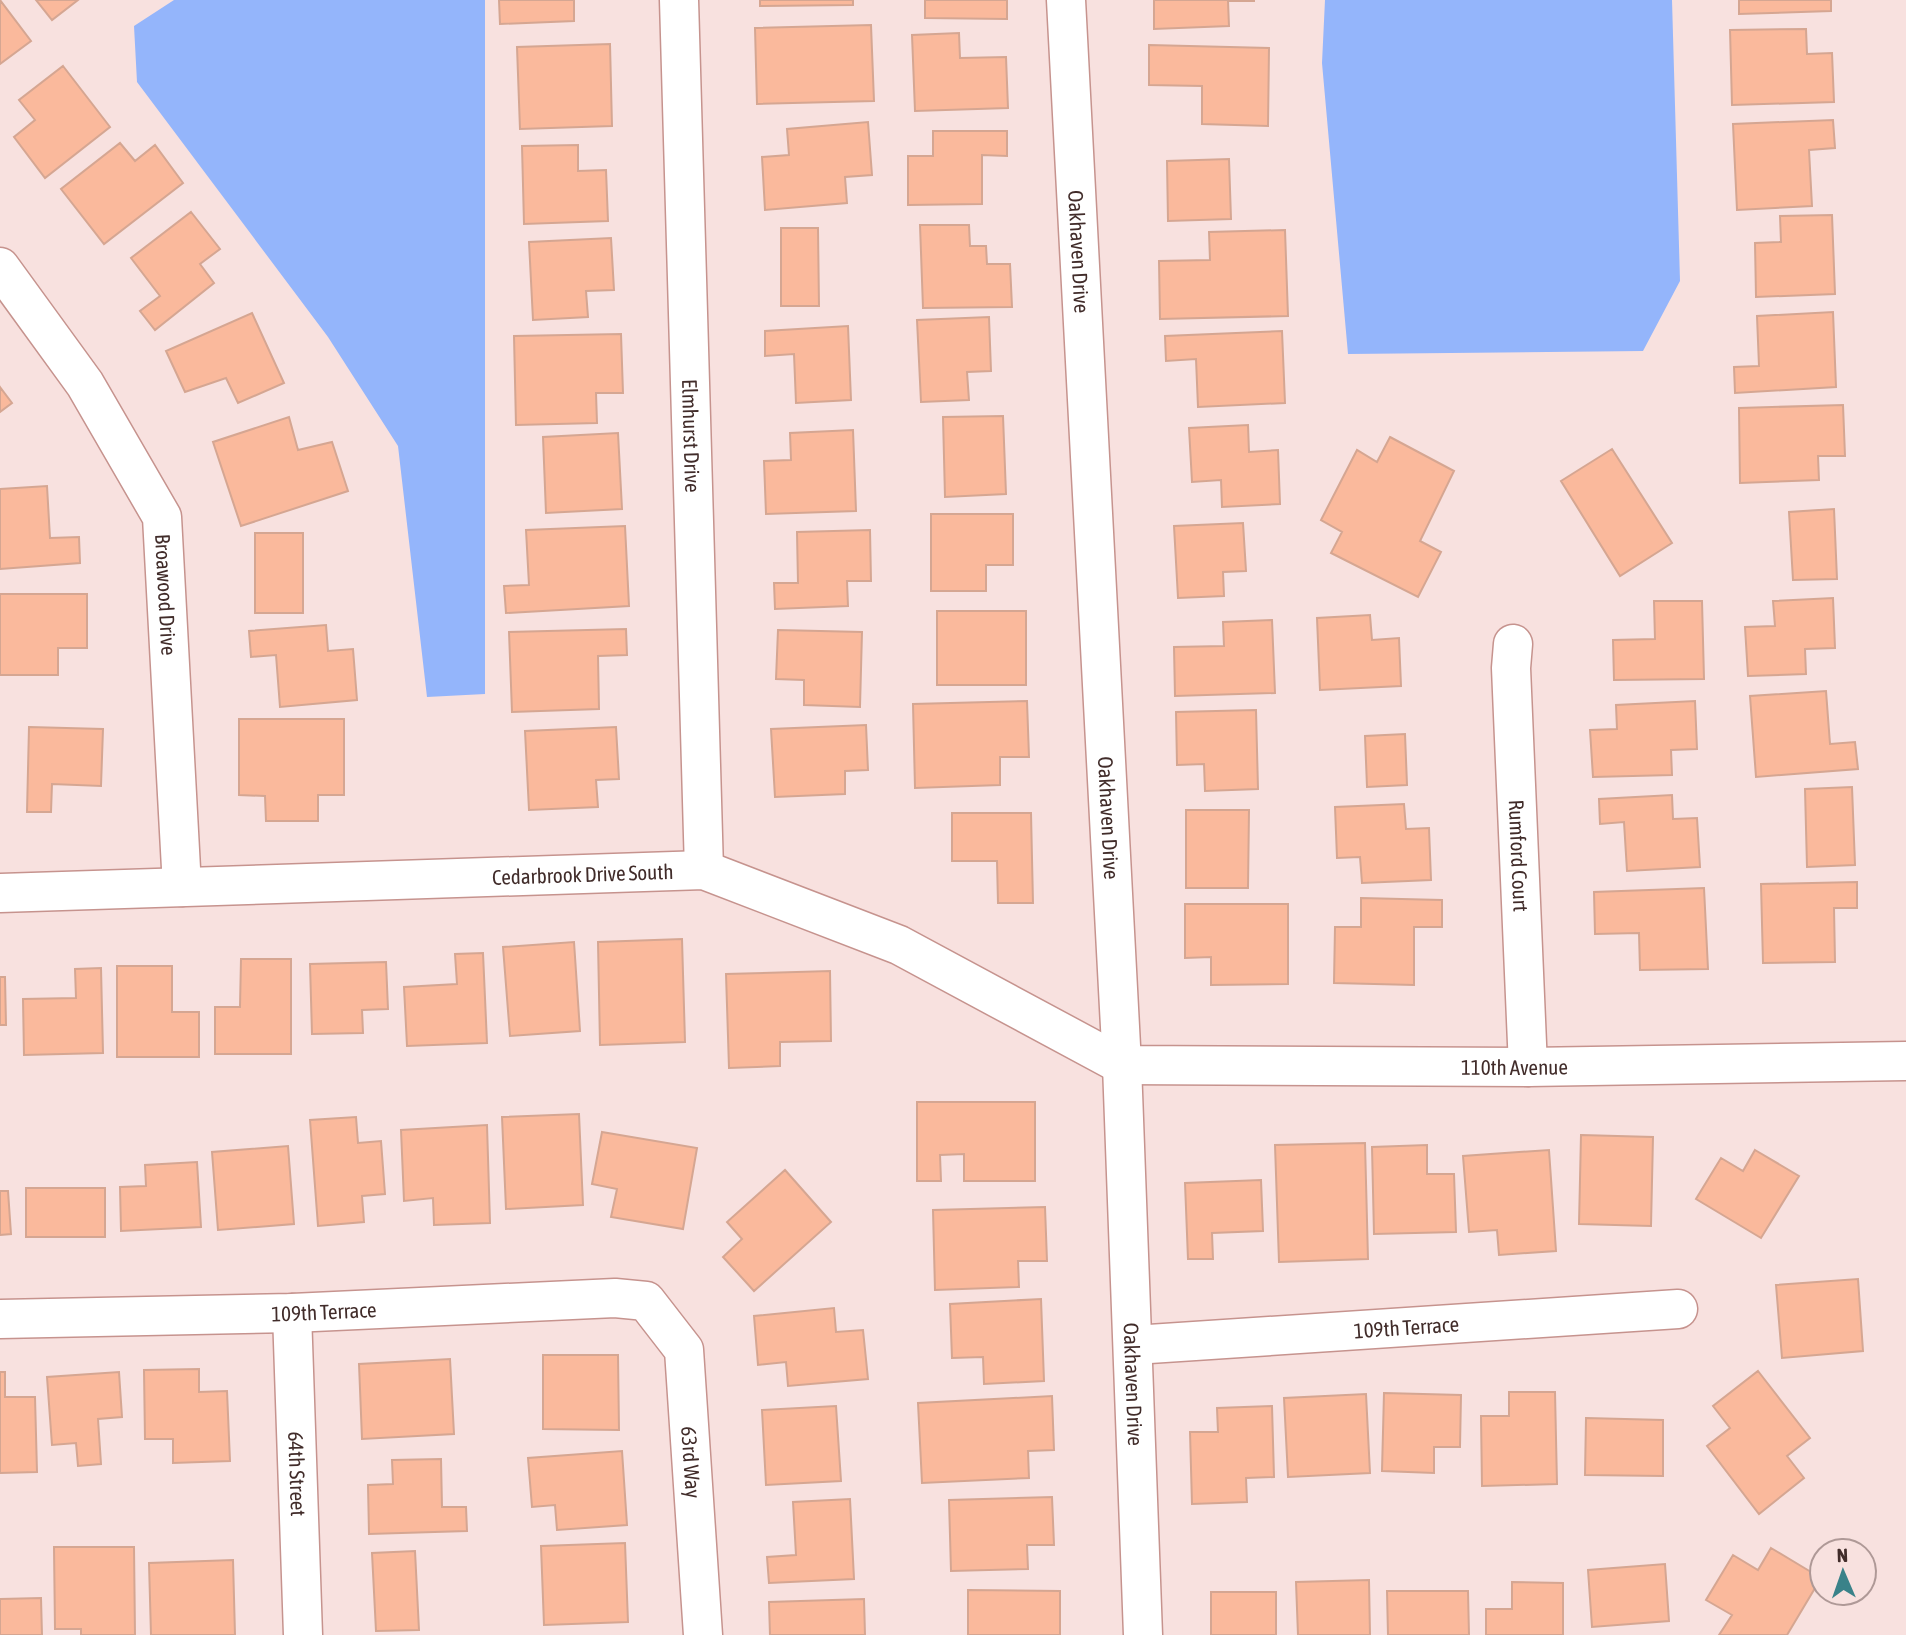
<svg xmlns="http://www.w3.org/2000/svg" width="1906" height="1635" font-family="'Asap Condensed',sans-serif">
<style>
.water{fill:#94b5fb}
.building{fill:#fab99c;stroke:#d5a692;stroke-width:2}
.lines{fill:none;stroke-linecap:round;stroke-linejoin:round}
.minor-casing{stroke:#c6938e;stroke-width:41}
.minor{stroke:#fff;stroke-width:38}
.labels{text-anchor:middle;dominant-baseline:central;stroke-width:7;stroke-linejoin:round;paint-order:stroke}
.street-label{font-size:21px;fill:#412c2a;stroke:#f8e1df}
</style>
<rect width="100%" height="100%" fill="#f8e1df"/>
<path class="water" d="M174 0H485V694L427 697 398 446 328 337 137 82 134 26Z
M1325 0H1672L1680 281 1643 351 1348 354 1322 63Z"/>
<path class="building" d="M0 0 31 41 0 64Z
M36 0H78L52 20Z
M499 0H574V21L500 24Z
M760 0H853V5L760 6Z
M925 0H1007V19L925 18Z
M1154 0H1254V1H1228L1229 26 1154 29Z
M1739 0H1831V11L1739 14Z
M871 25 874 101 757 104 755 28Z
M1806 29 1807 54 1832 53 1834 102 1732 105 1730 30Z
M959 33 960 58 1006 57 1008 108 915 111 912 35Z
M610 44 612 126 520 129 517 47Z
M1149 45 1269 48 1268 126 1202 124V86L1149 85Z
M63 66 110 127 45 178 14 137 35 120 19 100Z
M1833 120 1835 148 1809 150 1812 206 1737 210 1733 124Z
M868 122 872 175 845 177 847 203 765 210 762 157 789 155 787 129Z
M933 131H1007V156L982 155V204L908 205V156H933Z
M120 143 135 161 155 145 183 183 104 244 61 189Z
M578 145V171L606 170 608 221 524 224 522 146Z
M1229 159 1231 219 1168 221 1167 161Z
M191 212 220 249 200 264 214 283 155 330 140 311 160 296 131 258Z
M1832 215 1835 294 1756 297 1755 243 1781 242 1780 216Z
M920 225H969L970 246H986L987 264H1010L1012 307 923 308Z
M781 228H818L819 306H781Z
M1285 230 1288 316 1160 319 1159 261 1210 260 1209 232Z
M611 238 614 290 586 291 588 317 533 320 529 242Z
M1833 312 1836 387 1735 393 1734 367 1759 366 1757 316Z
M252 313 284 383 238 403 226 378 185 392 166 351Z
M989 317 991 371 967 372 969 400 921 402 917 320Z
M848 326 851 400 796 403 794 354 765 356V331Z
M1282 331 1285 403 1198 407 1196 359 1166 361 1165 336Z
M621 334 623 393H596L597 423 516 425 514 336Z
M0 387 12 403 0 412Z
M1843 405 1845 456H1818L1819 480 1740 483 1739 408Z
M1003 416 1006 494 945 497 943 417Z
M289 417 298 450 332 442 348 491 241 526 213 442Z
M1248 425 1249 452 1278 450 1280 504 1222 507 1221 480 1192 482 1189 428Z
M853 430 856 511 766 514 764 461 791 460 790 433Z
M618 433 622 509 546 513 543 437Z
M1390 437 1454 471 1420 541 1441 552 1418 597 1331 553 1342 532 1321 520 1357 450 1377 462Z
M1612 449 1672 543 1620 576 1561 481Z
M47 486 50 538 79 537 80 563 0 569V489Z
M1834 509 1837 579 1793 580 1789 512Z
M931 514H1013V565H986V591H931Z
M1243 523 1246 571 1223 572 1224 596 1178 598 1174 526Z
M625 526 629 606 506 613 504 586 529 585 526 530Z
M870 530 871 581H847L848 606 775 609 774 583H798L797 532Z
M255 533H303V613H255Z
M0 594H87V648H58V675H0Z
M1833 598 1835 648 1805 649 1806 674 1748 676 1745 627 1775 626 1773 601Z
M1654 601H1702L1704 679 1614 680 1613 640 1655 639Z
M937 611H1026V685H937Z
M1370 615 1372 640 1399 638 1401 686 1320 690 1317 618Z
M1272 620 1275 693 1175 696 1174 647 1224 646 1223 622Z
M326 625 328 651 353 649 357 700 280 707 276 655 251 657 249 631Z
M626 629 627 655 598 656 599 709 512 712 509 632Z
M778 630 862 632 860 707 804 705V680L776 679Z
M1826 691 1830 744 1855 742 1858 769 1756 777 1750 696Z
M1027 701 1029 757H1000V785L915 788 913 704Z
M1695 701 1697 749 1671 750 1672 775 1593 777 1590 730 1617 729 1616 705Z
M1256 710 1258 789 1205 791 1204 764 1177 765 1176 712Z
M239 719H344V795H318V821H266L265 796 239 795Z
M866 725 868 770 845 771V794L775 797 771 729Z
M29 727 103 729 101 786 52 784 51 812H27Z
M616 727 619 779 596 780 598 807 529 810 525 731Z
M1405 734 1407 785 1367 787 1365 736Z
M1852 787 1855 865 1807 867 1805 789Z
M1672 795 1673 819 1697 818 1700 867 1627 871 1624 822 1600 824 1599 799Z
M1404 804 1406 829 1429 828 1431 880 1362 883 1360 857 1337 858 1335 807Z
M1186 810H1249L1248 888H1186Z
M952 813H1031L1033 903H998L997 861H952Z
M1857 882V908H1834L1835 962 1763 963 1761 884Z
M1704 888 1708 969 1640 970 1639 933 1595 934 1594 892Z
M1361 898 1442 900V927H1414V985L1334 983 1335 927H1361Z
M1185 904H1288V984L1211 985V957L1185 958Z
M682 939 685 1042 600 1045 598 942Z
M574 942 580 1031 510 1036 503 947Z
M483 953 487 1043 407 1046 404 987 457 984 455 954Z
M241 959H291V1054H215V1007H240Z
M386 962 388 1009 362 1010 363 1033 312 1034 310 964Z
M117 966H172V1012H199V1057H117Z
M101 968 103 1053 24 1055 23 999 76 998 75 969Z
M830 971 831 1041 780 1042V1066L729 1068 726 974Z
M0 977H5L6 1025H0Z
M917 1102H1035V1181H964V1154L940 1155 941 1181H917Z
M579 1114 583 1205 506 1209 502 1117Z
M356 1117 358 1143 381 1141 385 1194 362 1196 364 1222 318 1226 310 1120Z
M487 1125 490 1223 434 1225 433 1198 404 1201 401 1130Z
M602 1132 697 1148 683 1229 611 1217 617 1189 592 1184Z
M1581 1135 1653 1137 1651 1226 1579 1224Z
M1365 1143 1368 1259 1279 1262 1275 1145Z
M1427 1145V1174H1454L1456 1232 1374 1234 1372 1147Z
M288 1146 294 1224 218 1230 212 1152Z
M1549 1150 1556 1251 1499 1255 1497 1230 1469 1232 1463 1156Z
M1755 1150 1799 1176 1761 1238 1696 1199 1721 1158 1743 1171Z
M197 1162 201 1227 121 1231 120 1187 146 1186 145 1165Z
M785 1170 831 1222 754 1291 723 1257 742 1239 727 1222Z
M1261 1180 1263 1231 1212 1233 1213 1259H1188L1185 1183Z
M26 1188H105V1237H26Z
M0 1191H8L11 1234 0 1235Z
M1045 1207 1047 1261H1018L1019 1287 935 1290 933 1210Z
M1858 1279 1863 1351 1782 1358 1776 1285Z
M1041 1299 1044 1381 984 1384 983 1357 952 1358 950 1304Z
M834 1308 836 1332 863 1330 868 1379 788 1386 786 1362 758 1365 754 1316Z
M543 1355H618L619 1430 543 1429Z
M450 1359 454 1434 362 1439 359 1364Z
M199 1369V1392L227 1391 230 1461 173 1463V1439H145L144 1370Z
M1758 1371 1810 1438 1787 1456 1804 1478 1759 1514 1707 1446 1730 1428 1713 1406Z
M0 1372H5V1397H35L37 1472 0 1473Z
M119 1372 122 1417 98 1419 101 1464 78 1466 76 1443 52 1445 47 1377Z
M1509 1392H1555L1557 1484 1482 1486 1481 1416H1509Z
M1384 1393 1461 1395 1460 1447H1434V1473L1382 1471Z
M1366 1394 1370 1473 1288 1477 1284 1398Z
M1052 1396 1054 1450 1028 1451 1029 1478 922 1483 918 1403Z
M836 1406 841 1481 766 1485 762 1410Z
M1272 1406 1274 1477 1246 1478 1247 1502 1192 1504 1190 1432H1218L1217 1408Z
M1586 1418 1663 1420V1476L1585 1475Z
M622 1451 627 1525 557 1530 555 1505 532 1507 528 1458Z
M441 1459 442 1507H466L467 1531 369 1534 368 1485 393 1484 392 1460Z
M1052 1497 1054 1545H1027L1028 1569 951 1571 949 1500Z
M850 1499 854 1579 769 1583 767 1557 796 1555 793 1502Z
M625 1543 628 1622 544 1625 541 1546Z
M54 1547H134L135 1635H81V1629H55Z
M1771 1548 1821 1578 1787 1635H1719L1732 1615 1706 1600 1733 1555 1758 1570Z
M415 1551 419 1630 376 1631 372 1553Z
M233 1560 235 1635H151L149 1563Z
M1665 1564 1669 1621 1592 1627 1588 1570Z
M1369 1580 1370 1635H1298L1296 1582Z
M1512 1582 1563 1583V1635H1486V1609H1512Z
M968 1590 1060 1591V1635H968Z
M1387 1591H1468L1469 1635H1388Z
M1211 1592H1276V1635H1211Z
M41 1598 42 1635H0V1599Z
M864 1599 865 1635H770L769 1602Z"/>
<g class="lines">
<defs>
<g id="minor">
<path id="s1" d="M679 0 704 870"/>
<path id="s2" d="M1066 0 1122 1065 1143 1635"/>
<path id="s3" d="M0 267 85 384 162 517 182 887"/>
<path id="s4" d="M1513 644 1511 668 1528 1067"/>
<path id="s5" d="M0 893 704 870 899 945 1122 1065 1528 1067 1906 1061"/>
<path id="s6" d="M292 1313 303 1635"/>
<path id="s7" d="M0 1319 292 1313 615 1298 646 1301 684 1350 703 1635"/>
<path id="s8" d="M1134 1345 1678 1309"/>
</g>
</defs>
<use href="#minor" class="minor-casing"/>
<use href="#minor" class="minor"/>
</g>
<g class="labels">
<g class="street-label">
<text stroke="none"><textPath href="#s2" startOffset="252">Oakhaven Drive</textPath></text>
<text stroke="none"><textPath href="#s1" startOffset="436">Elmhurst Drive</textPath></text>
<text stroke="none"><textPath href="#s3" startOffset="376">Broawood Drive</textPath></text>
<text stroke="none"><textPath href="#s2" startOffset="819">Oakhaven Drive</textPath></text>
<text stroke="none"><textPath href="#s4" startOffset="212">Rumford Court</textPath></text>
<text stroke="none"><textPath href="#s5" startOffset="583">Cedarbrook Drive South</textPath></text>
<text stroke="none"><textPath href="#s5" startOffset="1559">110th Avenue</textPath></text>
<text stroke="none"><textPath href="#s7" startOffset="324">109th Terrace</textPath></text>
<text stroke="none"><textPath href="#s8" startOffset="273">109th Terrace</textPath></text>
<text stroke="none"><textPath href="#s2" startOffset="1386">Oakhaven Drive</textPath></text>
<text stroke="none"><textPath href="#s7" startOffset="821">63rd Way</textPath></text>
<text stroke="none"><textPath href="#s6" startOffset="161">64th Street</textPath></text>
</g>
</g>
<g transform="translate(1843 1572) rotate(358)"><circle r="33" fill="#f8e1df" stroke="#af9997" stroke-width="2"/>
<path d="M0-5L12 26L0 18L-12 26Z" fill="#3a8289"/>
<text y="-10" font-size="19" font-weight="bold" text-anchor="middle" fill="#412c2a">N</text>
</g>
</svg>
